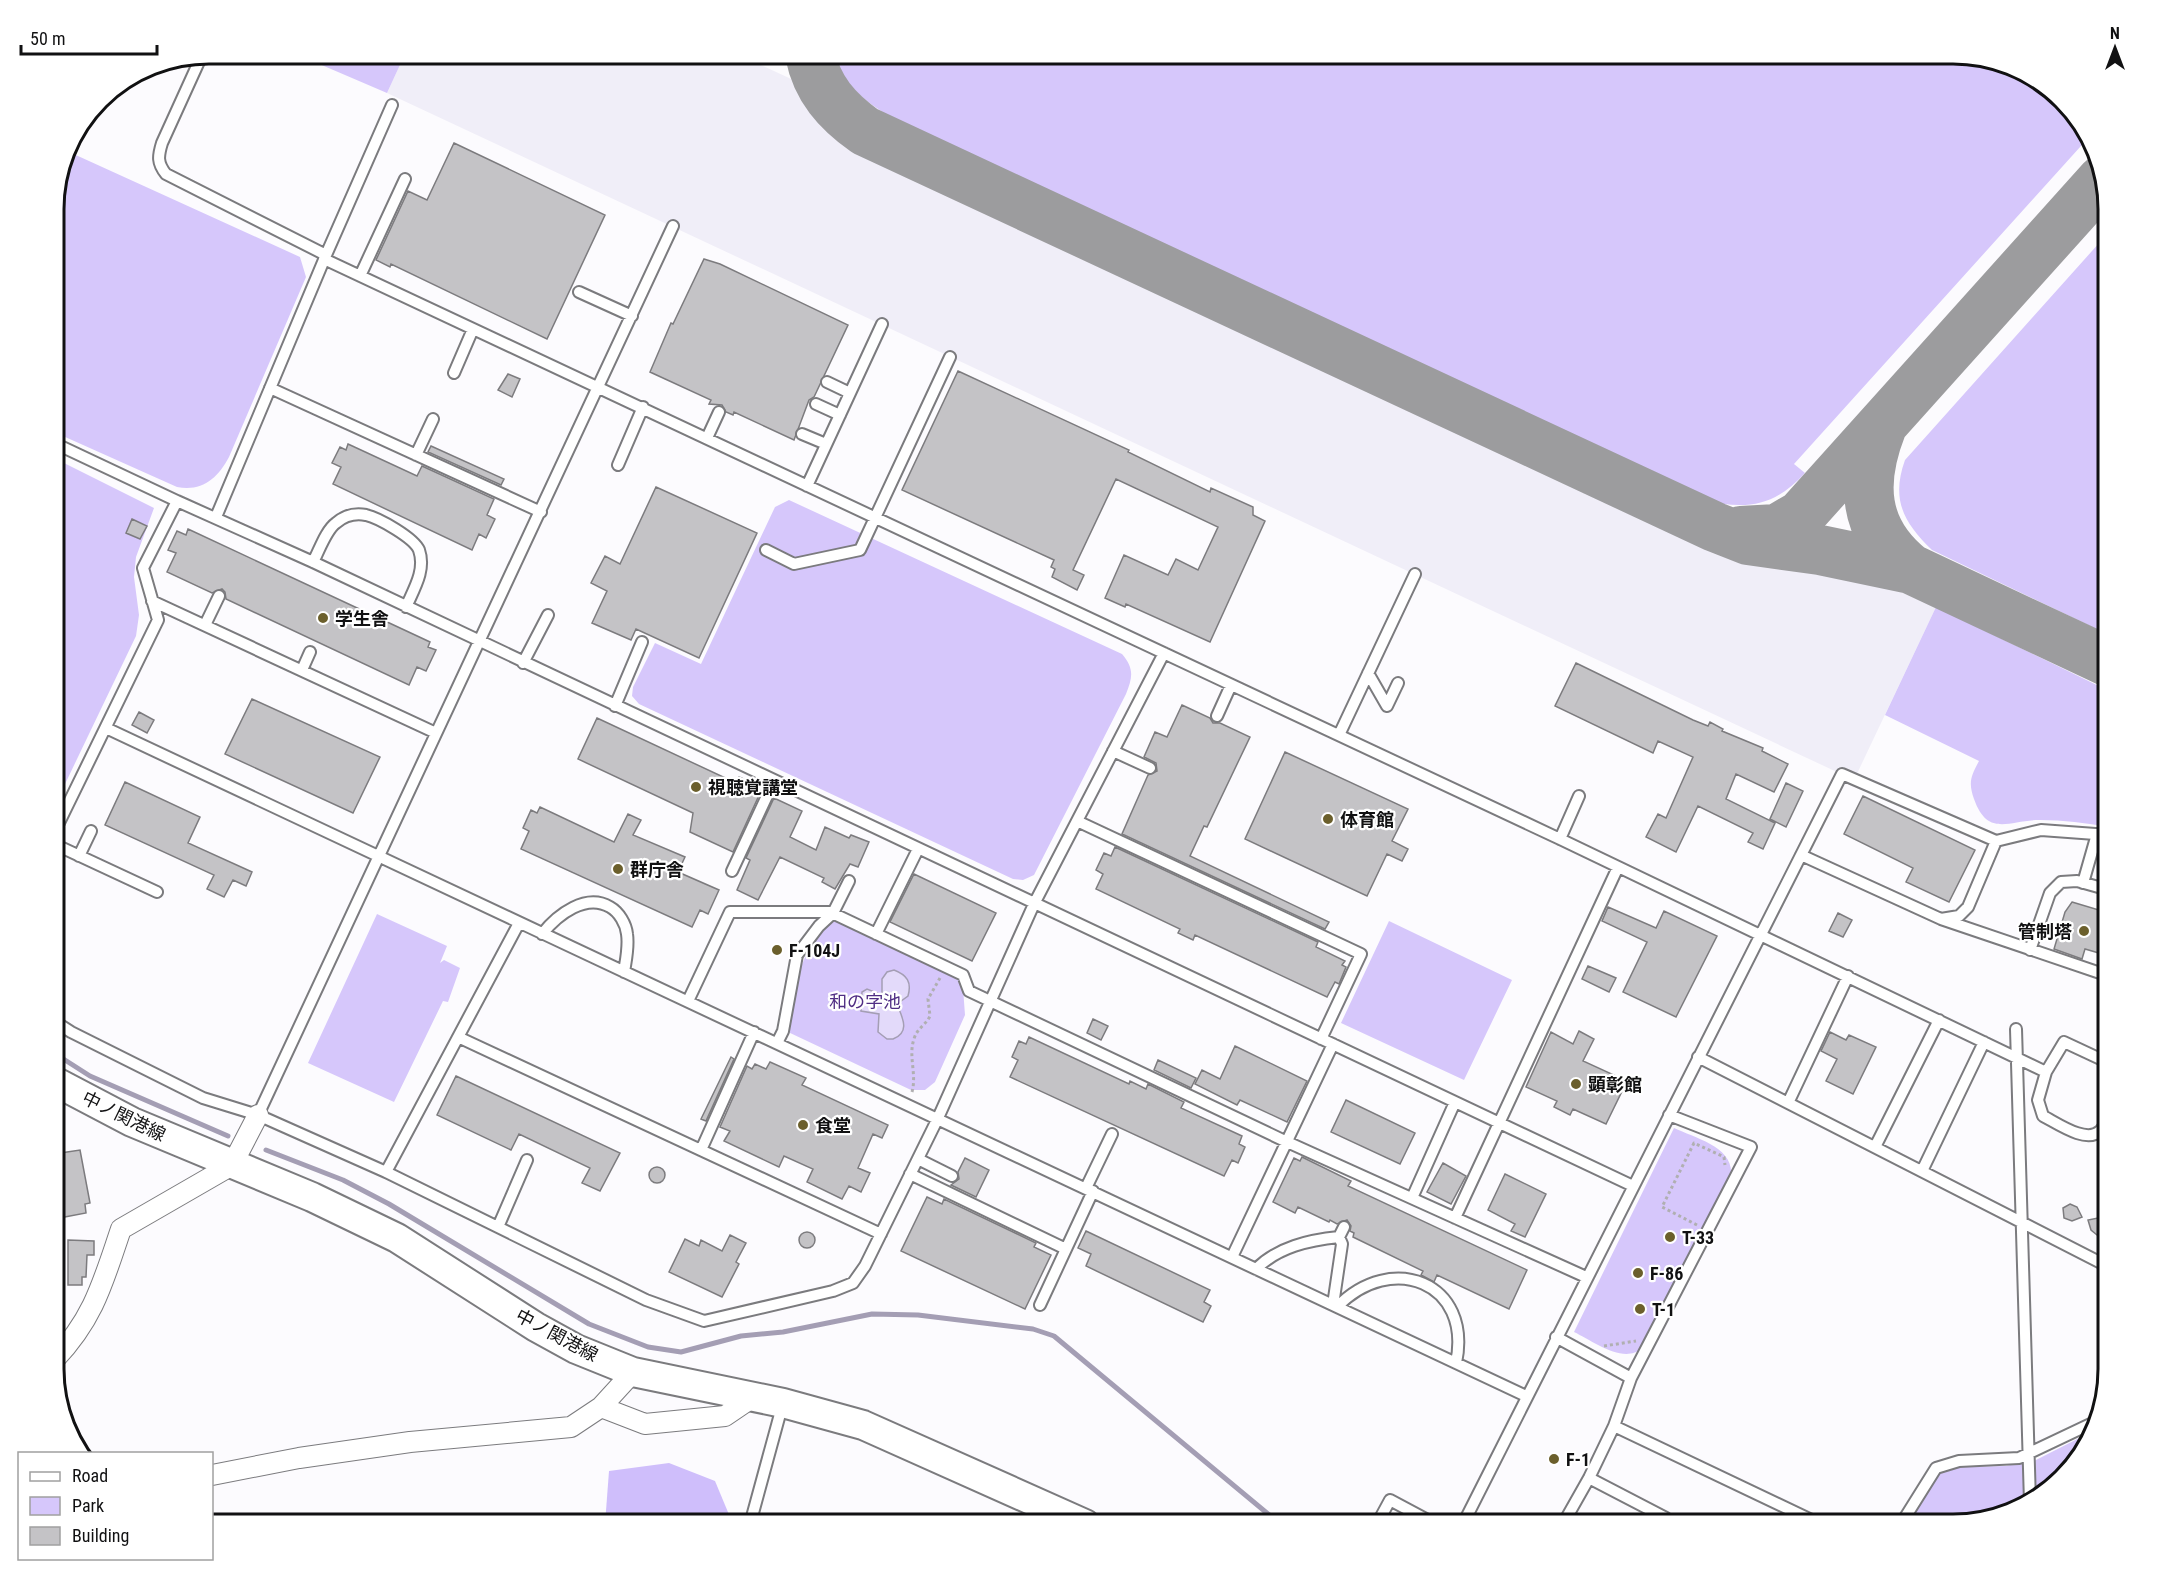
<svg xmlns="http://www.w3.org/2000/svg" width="2163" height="1578" font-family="'Roboto Condensed','Noto Sans JP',sans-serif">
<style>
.built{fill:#f0eef8}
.green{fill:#d6c7fb}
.forest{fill:#cfbefb}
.water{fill:#e3dafa;stroke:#a49eb4;stroke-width:1.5}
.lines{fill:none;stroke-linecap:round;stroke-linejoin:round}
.stream{stroke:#a49eb4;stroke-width:5}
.taxiway{stroke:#9c9c9e;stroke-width:50}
.building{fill:#c4c3c6;stroke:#7c7b7e;stroke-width:1.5}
.service-casing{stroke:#7b7b7e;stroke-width:14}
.minor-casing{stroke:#7b7b7e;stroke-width:22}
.secondary-casing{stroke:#7b7b7e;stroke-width:32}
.path{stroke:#b0afb1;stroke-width:3;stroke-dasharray:3 3;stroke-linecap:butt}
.service{stroke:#fff;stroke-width:10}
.minor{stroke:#fff;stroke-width:20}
.secondary{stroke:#fff;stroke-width:28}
.poi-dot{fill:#6b5f2c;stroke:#fff;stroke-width:2}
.labels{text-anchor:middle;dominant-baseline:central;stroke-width:4.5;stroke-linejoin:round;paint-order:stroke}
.poi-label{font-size:18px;font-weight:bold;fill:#111112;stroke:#fff;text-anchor:start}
.park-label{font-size:18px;fill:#502e84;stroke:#fff}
.street-label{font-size:18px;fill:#111112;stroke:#fff}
.rim{fill:none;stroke:#111112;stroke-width:3}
</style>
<rect width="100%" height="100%" fill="#fcfbfe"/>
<path class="built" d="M405 54H737L1936 607 1854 780 387 93Z"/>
<path class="green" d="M296 54H405L387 93Z
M836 54H1954L2003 62 2048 86 2090 136 1794 464 1805 473C1774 507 1746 510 1703 500L889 116C865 101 841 84 836 54Z
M67 151 300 257 306 277 229 457C218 478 202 492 177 487L54 432V199Z
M2109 232V635L1932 550C1903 522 1891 499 1905 460Z
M54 458 154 508 136 557 134 577 139 615 136 636 54 807Z
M789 500 1122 654C1134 668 1133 677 1126 694L1034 875 1023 880 1013 879 639 704 632 696 633 687 655 643 701 664 775 507Z
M1936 607 2109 691V827C2086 823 2063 820 2040 820 2009 820 1988 838 1974 799 1968 782 1971 776 1979 761L1885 715Z
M377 914 447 946 440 963 444 960 460 968 448 1002 443 1001 394 1102 308 1063Z
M834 919 958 978 963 988 965 1015 935 1082 925 1090H911L788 1032C796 986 797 951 834 919Z
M1389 921 1512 980 1464 1080 1341 1023Z
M1674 1128C1695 1138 1734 1147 1731 1175L1642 1348C1624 1365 1593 1341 1574 1332Z
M2095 1430 2077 1463 2035 1498 2034 1461Z
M2026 1461 2027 1504 2023 1508 1954 1524H1907L1935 1478 1945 1470 1954 1467 2006 1466Z"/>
<path class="forest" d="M669 1463 715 1481 730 1517 727 1524H605L609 1471Z"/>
<path class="water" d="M894 970C907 975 912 982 908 996L897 1004C902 1017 911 1032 893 1039H887L878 1032 879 1014 861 1011 862 992 867 989 882 995V979L887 972Z"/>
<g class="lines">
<path class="stream" d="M54 1053 90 1076 228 1136
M266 1150 343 1180 389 1204 589 1324 648 1347 681 1352 741 1336 783 1332 872 1314 918 1315 1033 1329 1054 1336 1280 1524"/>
<path class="taxiway" d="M810 54C817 89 837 111 865 131L1715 527 1748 540 1820 550 1911 569
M1882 426C1860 482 1862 530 1911 569L2109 662
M1741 531 1777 529 1801 515 2102 180"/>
</g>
<path class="building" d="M454 143 605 215 547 339 391 264 390 267 376 260 408 191 427 200Z
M704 259 720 264 848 325 814 397 809 400 794 440 734 412 733 415 726 412 722 405 709 404 711 400 650 372 671 323 673 324Z
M958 371 1129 450 1128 452 1210 492 1211 488 1253 507V515L1265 521 1210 642 1126 604 1125 607 1105 598 1124 555 1168 575 1176 559 1198 570 1218 527 1116 479 1073 570 1084 575 1077 590 1052 577 1055 569 1051 567 1054 560 902 490Z
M508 374 520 379 512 397 498 390Z
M348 444 417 476 422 466 494 499 487 515 495 519 486 538 479 534 472 550 333 484 341 467 332 463 340 447 346 450Z
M431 446 504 479 501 485 428 452Z
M656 487 757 533 699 658 636 629 631 640 592 623 607 591 591 583 605 556 620 564Z
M132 519 147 526 140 539 126 533Z
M188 529 430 642 428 647 436 650 426 671 417 667 409 685 226 599 225 592 222 589 212 593 167 572 176 553 168 550 177 531 186 535Z
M1576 663 1693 720 1708 726 1710 722 1723 729 1722 731 1763 748 1762 751 1788 764 1774 792 1736 774 1726 799 1775 823 1763 849 1748 842 1753 833 1698 806 1676 852 1646 837 1658 814 1666 818 1693 757 1658 741 1653 753 1555 706Z
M252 699 380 757 353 813 225 754Z
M1182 705 1210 718 1213 723H1220L1250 737 1207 827 1204 826 1190 856 1329 922 1325 929 1122 834 1148 775 1157 771 1156 763 1144 757 1155 732 1167 737Z
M139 712 154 720 147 733 132 725Z
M597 718 736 783 739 777 755 784 753 788 761 791 733 852 690 832 693 813 578 759Z
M1285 752 1408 809 1392 841 1408 849 1402 861 1387 854 1367 896 1245 839Z
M125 782 200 817 188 843 252 872 246 886 233 880 224 897 207 889 214 875 105 825Z
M1786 783 1803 791 1786 827 1770 819Z
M1863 796 1975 850 1949 902 1906 882 1913 868 1844 834Z
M774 798 802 811 790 837 816 850 825 827 849 838 851 835 869 842 858 867 850 864 835 889 822 882 824 878 780 857 758 900 737 890 750 860 746 858Z
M540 807 614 842 628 814 641 820 633 835 685 857 678 872 719 890 708 914 700 910 692 927 521 849 529 831 523 828 531 810 537 813Z
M1115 847 1318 942 1316 947 1345 961 1342 965 1346 967 1339 984 1335 982 1327 997 1195 935 1193 940 1178 933 1180 929 1096 889 1103 874 1096 870 1104 853 1111 856Z
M914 874 996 913 972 961 890 922Z
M2072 902 2109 913V956L2085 949 2082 959 2054 949 2065 912Z
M1608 907 1656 928 1664 911 1717 936 1676 1017 1623 992 1647 942 1602 921Z
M1838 913 1852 920 1843 937 1829 931Z
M1588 966 1616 978 1609 992 1582 979Z
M1093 1019 1108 1026 1101 1040 1087 1033Z
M1579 1031 1594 1039 1583 1061 1627 1081 1606 1124 1573 1109 1570 1115 1554 1107 1557 1101 1526 1087 1551 1032 1573 1044Z
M1830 1032 1846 1040 1849 1035 1876 1047 1853 1094 1826 1081 1837 1059 1821 1051Z
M1029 1037 1129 1084 1130 1081 1146 1089 1148 1084 1184 1102 1181 1108 1242 1136 1239 1144 1245 1147 1238 1163 1232 1160 1224 1176 1010 1077 1018 1060 1012 1057 1019 1041 1026 1044Z
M1235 1046 1307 1081 1287 1122 1240 1100 1237 1105 1195 1084 1202 1070 1220 1079Z
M731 1057 734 1059 706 1121 701 1119Z
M1158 1060 1196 1078 1191 1088 1154 1070Z
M770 1062 806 1078 802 1085 888 1125 882 1138 873 1134 858 1168 870 1173 861 1192 849 1186 842 1199 807 1182 813 1169 784 1156 779 1167 724 1141 730 1131 720 1127 747 1066 752 1069 755 1064 766 1069Z
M456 1076 620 1153 600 1191 582 1183 590 1168 519 1134 511 1150 437 1115Z
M1346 1100 1415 1133 1400 1164 1331 1132Z
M80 1150 90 1203 85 1204 86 1213 54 1219V1154Z
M1302 1157 1351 1181 1348 1186 1527 1270 1509 1309 1437 1275 1434 1282 1421 1275 1423 1271 1353 1237 1354 1233 1350 1231 1351 1226 1347 1220 1337 1224 1330 1220 1329 1222 1298 1207 1295 1213 1273 1202 1294 1158 1300 1161Z
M965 1158 989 1170 976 1197 951 1185 959 1179 958 1172Z
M1443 1163 1466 1176 1451 1204 1427 1192Z
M649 1175a8 8 0 1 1 16 0a8 8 0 1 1-16 0Z
M1505 1174 1546 1194 1525 1237 1511 1231 1515 1224 1488 1210Z
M927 1197 942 1204 944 1199 1036 1243 1034 1247 1051 1255 1025 1309 901 1251Z
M2070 1204 2077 1207 2082 1217 2072 1221 2064 1218 2063 1208Z
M2098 1218 2105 1221 2107 1227 2105 1232 2097 1235 2091 1230 2088 1220Z
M1086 1231 1210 1290 1204 1302 1211 1306 1203 1322 1086 1266 1091 1254 1078 1248Z
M799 1240a8 8 0 1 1 16 0a8 8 0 1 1-16 0Z
M730 1235 746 1243 736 1262 739 1264 722 1297 669 1272 685 1239 699 1246 701 1240 722 1251Z
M68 1240 94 1241V1255H87L86 1277H82V1285H68Z"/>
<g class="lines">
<defs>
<path id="service" d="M202 55 162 143C158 156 157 163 166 174L326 255
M324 259 1560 839 2046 1072 2064 1042 2109 1063
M360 276 405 179
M579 292 632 316
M454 373 473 329
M827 382 850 393
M270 388 541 512
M816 404 840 415
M802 434 826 444
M707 438 719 412
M54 443 177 501
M416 455 433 419
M618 465 643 407
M807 486 882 324
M216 517 326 255 392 105
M766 550 794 564 860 550 950 357
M313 562C319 551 326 530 336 523 344 516 355 513 366 515 379 518 414 538 419 550 426 570 414 589 406 607
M152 601 436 733
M205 625 219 596
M523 663 548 615
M302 670 310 652
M1368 673 1387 706 1398 683
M615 706 642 642
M1217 716 1231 685
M106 728 1526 1396
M1339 735 1415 574
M1113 751 1150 768
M1077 821 1361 954 1321 1039
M54 833 158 620 143 568 177 501 313 562 1633 1186
M1560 839 1579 796
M54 844 157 892
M1801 855 1941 919 1959 916 1968 907 1996 841
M79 856 91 831
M732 871 774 781
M2083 883 2097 834
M1941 919 2109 976
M542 934C558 914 586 893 610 907 619 912 626 924 627 934 629 947 626 959 624 972
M876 934 918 849
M2030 950 2050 893 2061 882 2077 881 2109 890
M688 1001 730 912H830L963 975 969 991 1285 1141 1586 1277
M54 1021 71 1032 203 1098 258 1115 386 1172 646 1300 704 1321 833 1291 853 1283 865 1266 938 1118 1034 904 1164 653
M2016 1029 2030 1502
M458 1037 881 1234
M777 1043 783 1031 797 955 819 926 833 913 849 881
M1698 1057 2109 1267
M2046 1072 2038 1100 2043 1116C2057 1123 2086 1144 2100 1131 2104 1127 2107 1119 2109 1114
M1788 1103 1848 976
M258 1115 673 226
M1875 1147 1939 1020
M701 1150 754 1032
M918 1159 952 1176
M1922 1171 1984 1042
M386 1172 519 923
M910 1174 1066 1249
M1086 1188 1112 1134
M1412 1198 1455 1102
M1455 1218 1618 867
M498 1227 527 1160
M1232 1257 1333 1044
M1256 1269C1278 1247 1309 1240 1339 1237L1344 1227
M1040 1305 1093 1191
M1333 1305 1342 1244 1339 1237
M1337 1307C1391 1251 1473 1282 1456 1363
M1556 1337 1631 1378
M1614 1426 1820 1524
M1589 1478 1666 1518 1663 1524
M750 1524 783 1403
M1377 1524 1390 1500 1435 1524
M1463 1524 1842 774 1996 841 2041 830 2109 835
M1563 1524 1589 1478 1614 1426 1631 1378 1751 1147 1669 1115
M1901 1524 1936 1468 1959 1461 2019 1458 2101 1419"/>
<path id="minor" d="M54 1360C94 1318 103 1282 121 1229L232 1165 258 1115
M601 1407 645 1424 725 1416 753 1397
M212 1475 299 1458 410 1442 571 1427 601 1407 633 1372"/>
<path id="secondary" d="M54 1081 132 1122 312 1197 397 1238 536 1327 576 1349 633 1372 783 1403 863 1425 1085 1524"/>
</defs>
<use href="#service" class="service-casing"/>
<use href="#minor" class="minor-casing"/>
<use href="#secondary" class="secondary-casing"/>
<path class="path" d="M912 1092C917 1074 908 1056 914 1039 917 1028 926 1025 930 1016L928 999 940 978
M1697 1225 1662 1207 1694 1143 1724 1157 1725 1165
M1604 1346 1636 1341"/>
<use href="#service" class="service"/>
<use href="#minor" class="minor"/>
<use href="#secondary" class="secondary"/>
</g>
<g class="poi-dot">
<circle cx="323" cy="618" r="6"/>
<circle cx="696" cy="787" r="6"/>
<circle cx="1328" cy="819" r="6"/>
<circle cx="618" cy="869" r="6"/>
<circle cx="2084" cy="931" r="6"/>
<circle cx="777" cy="950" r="6"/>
<circle cx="1576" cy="1084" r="6"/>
<circle cx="803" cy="1125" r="6"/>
<circle cx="1670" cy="1237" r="6"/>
<circle cx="1638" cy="1273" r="6"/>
<circle cx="1640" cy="1309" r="6"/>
<circle cx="1554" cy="1459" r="6"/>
</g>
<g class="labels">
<g class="poi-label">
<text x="335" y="618">学生舎</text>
<text x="708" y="787">視聴覚講堂</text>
<text x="1340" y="819">体育館</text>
<text x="630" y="869">群庁舎</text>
<text x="2072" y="931" text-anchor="end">管制塔</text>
<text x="789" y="950">F-104J</text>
<text x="1588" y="1084">顕彰館</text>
<text x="815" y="1125">食堂</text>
<text x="1682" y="1237">T-33</text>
<text x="1650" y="1273">F-86</text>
<text x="1652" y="1309">T-1</text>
<text x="1566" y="1459">F-1</text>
</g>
<g class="park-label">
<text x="865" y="1001">和の字池</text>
</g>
<g class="street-label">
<text transform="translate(124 1116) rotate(26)">中ノ関港線</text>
<text transform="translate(557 1335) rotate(28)">中ノ関港線</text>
</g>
</g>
<path d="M0 0H2163V1578H0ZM209 64H1953A145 145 0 0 1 2098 209V1369A145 145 0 0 1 1953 1514H209A145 145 0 0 1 64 1369V209A145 145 0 0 1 209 64Z" fill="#fff" fill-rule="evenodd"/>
<path class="rim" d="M209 64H1953A145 145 0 0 1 2098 209V1369A145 145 0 0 1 1953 1514H209A145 145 0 0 1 64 1369V209A145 145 0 0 1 209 64Z"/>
<rect x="18" y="1452" width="195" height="108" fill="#ffffff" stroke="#a0a0a0" stroke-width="1.5"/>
<rect x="30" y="1472" width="30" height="9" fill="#ffffff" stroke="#a0a0a0" stroke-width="1.5"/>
<text x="72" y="1482" font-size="18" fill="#111112">Road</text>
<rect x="30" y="1497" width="30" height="18" fill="#d6c7fb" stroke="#a0a0a0" stroke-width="1.5"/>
<text x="72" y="1512" font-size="18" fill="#111112">Park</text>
<rect x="30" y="1527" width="30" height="18" fill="#c4c3c6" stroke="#a0a0a0" stroke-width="1.5"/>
<text x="72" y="1542" font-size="18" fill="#111112">Building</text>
<g transform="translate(2115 48)" stroke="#ffffff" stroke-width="4.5" paint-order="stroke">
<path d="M0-4.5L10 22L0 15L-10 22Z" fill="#111112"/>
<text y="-9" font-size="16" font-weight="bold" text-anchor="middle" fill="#111112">N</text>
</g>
<path d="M21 45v9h136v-9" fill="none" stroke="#111112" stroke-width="3"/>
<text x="30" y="45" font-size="18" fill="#111112" stroke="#ffffff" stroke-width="4.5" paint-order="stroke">50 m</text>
</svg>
